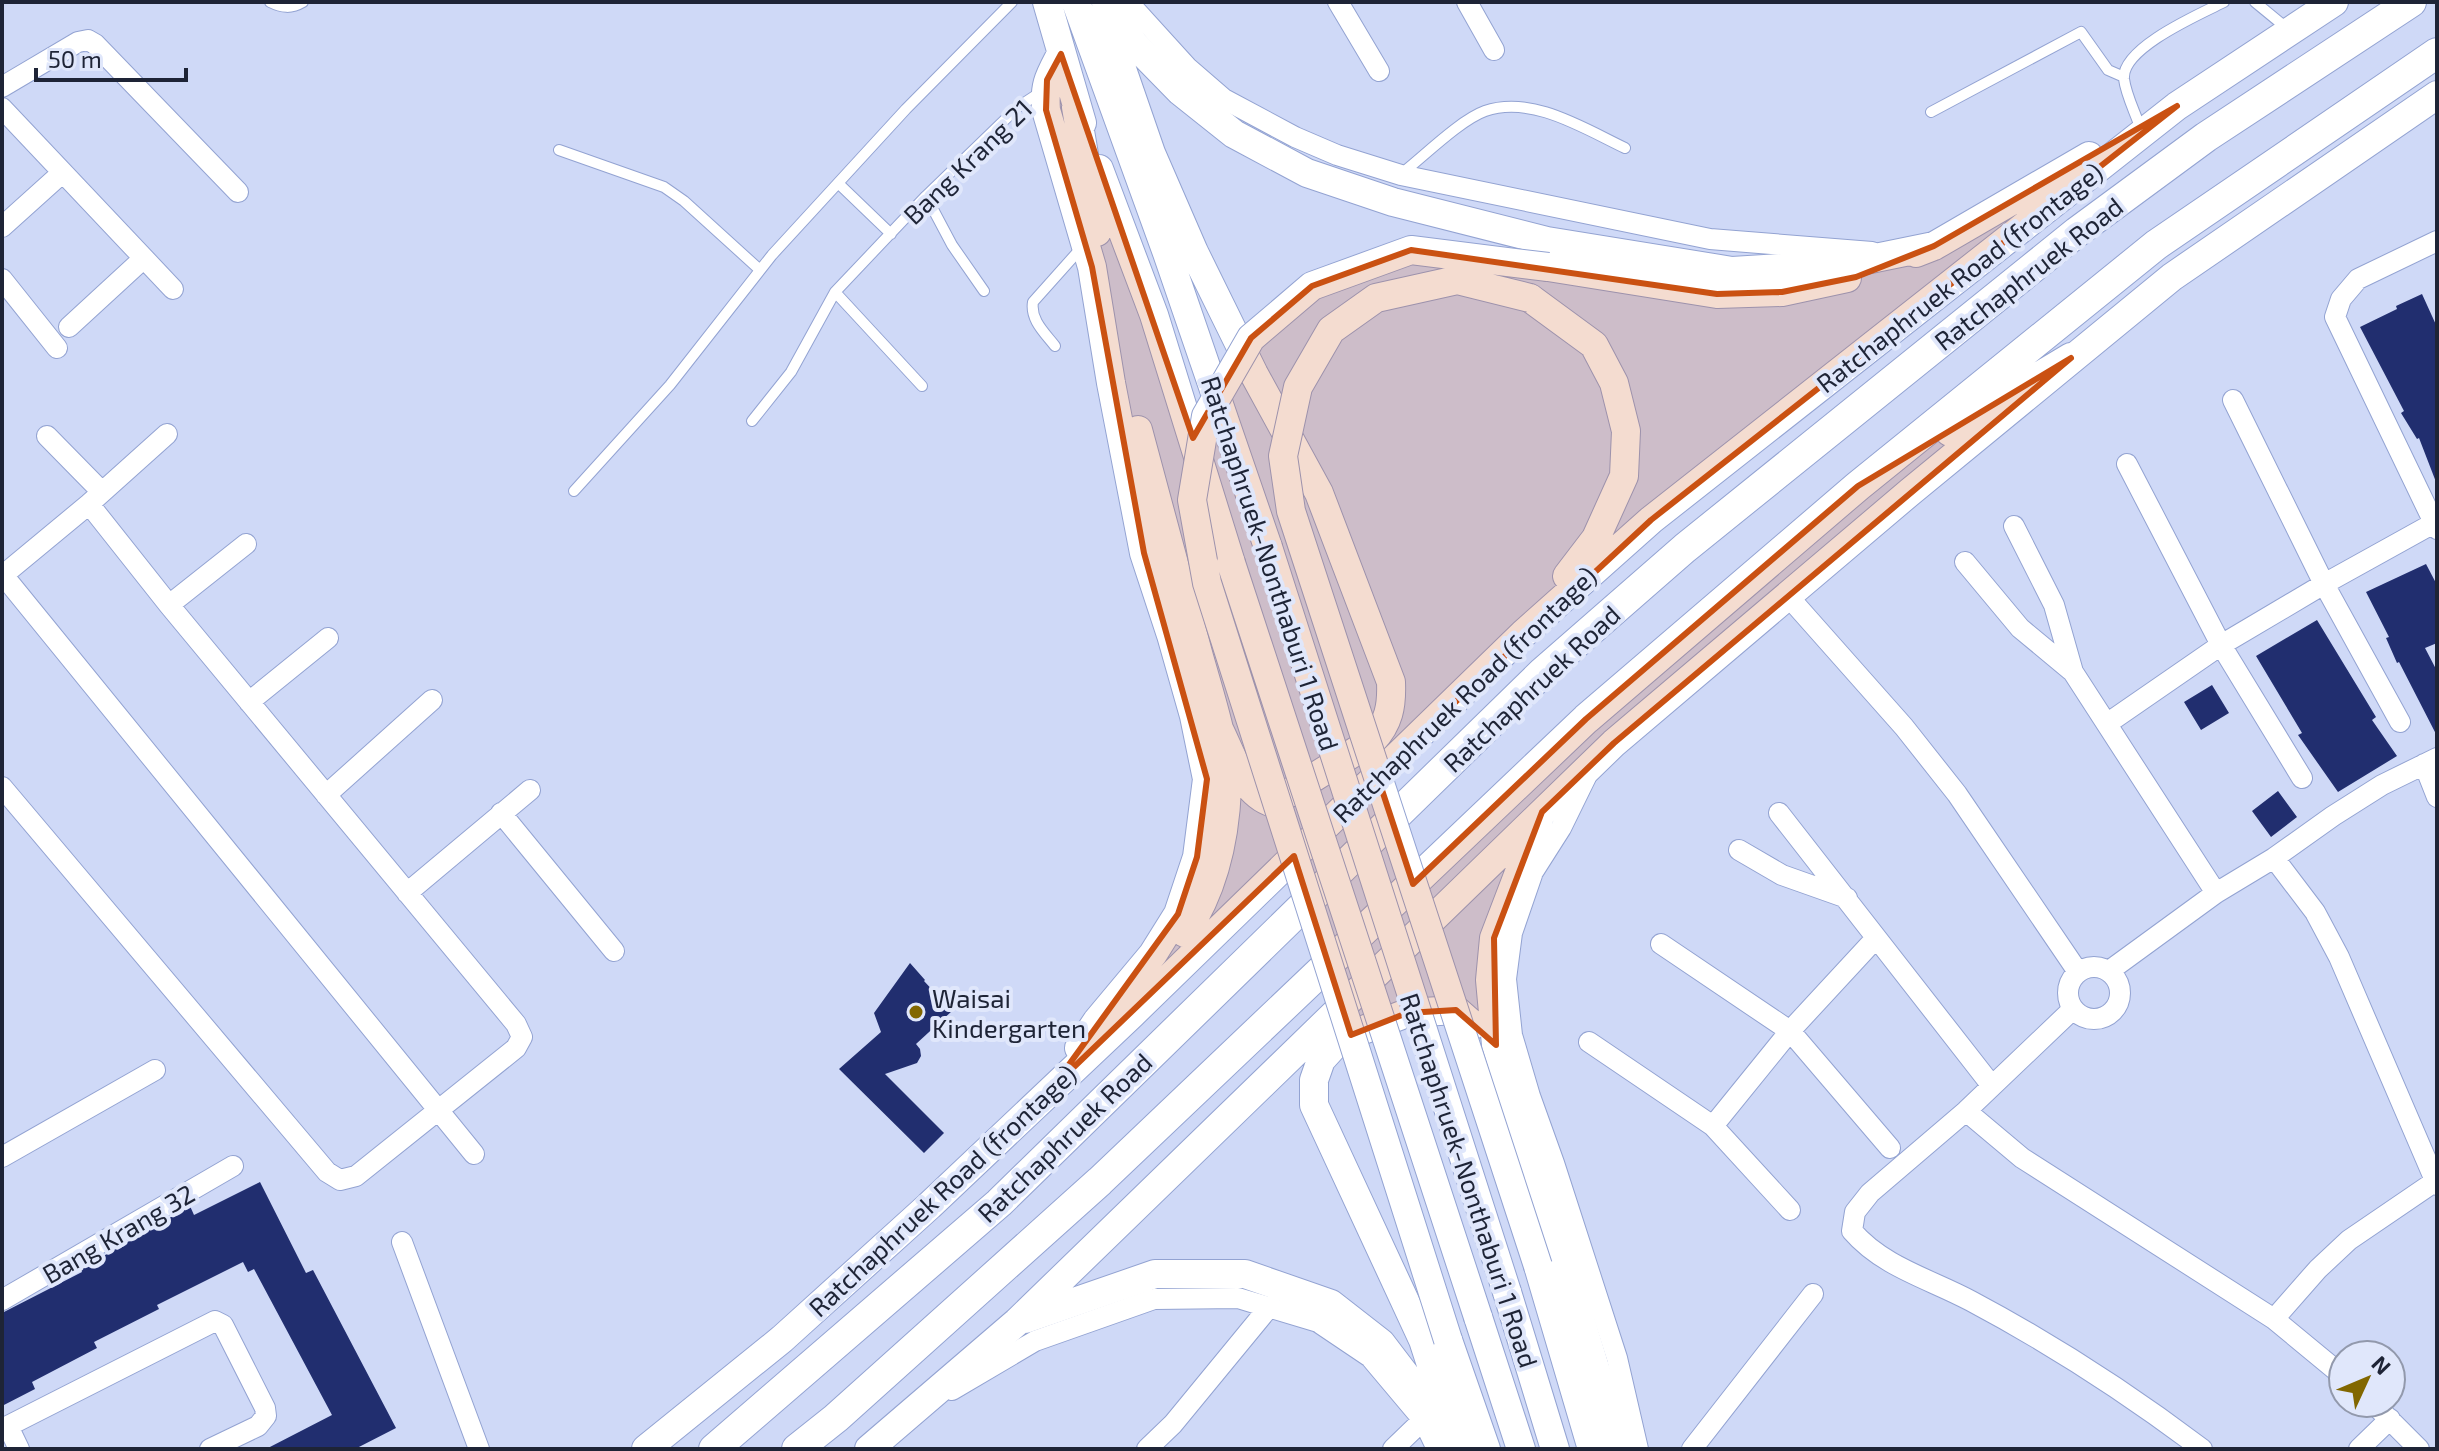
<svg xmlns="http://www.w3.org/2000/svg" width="2439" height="1451" font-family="'Exo 2',sans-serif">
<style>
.building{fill:#212e6f}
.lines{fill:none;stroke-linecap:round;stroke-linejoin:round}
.lane-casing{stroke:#93a3d2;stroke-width:12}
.street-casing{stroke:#93a3d2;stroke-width:22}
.secondary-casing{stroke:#93a3d2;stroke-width:30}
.primary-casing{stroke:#93a3d2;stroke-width:32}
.lane{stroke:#fff;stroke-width:10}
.street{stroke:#fff;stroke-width:20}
.secondary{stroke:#fff;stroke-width:28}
.primary{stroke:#fff;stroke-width:30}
.secondary-bridge-casing{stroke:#93a3d2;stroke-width:30;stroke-linecap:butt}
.secondary-bridge{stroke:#fff;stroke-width:28}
.marked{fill:#ca5112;fill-opacity:0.2;stroke:#ca5112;stroke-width:6;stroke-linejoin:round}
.poi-dot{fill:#826700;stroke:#e0e7fb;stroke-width:3}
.labels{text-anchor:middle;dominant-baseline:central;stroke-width:8;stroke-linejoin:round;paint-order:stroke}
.street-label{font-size:26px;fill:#1e2436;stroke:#e0e7fb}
.poi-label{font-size:26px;fill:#1e2436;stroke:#e0e7fb;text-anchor:start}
</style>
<rect width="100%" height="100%" fill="#cfd9f7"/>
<path class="building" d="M2422 294 2437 327 2436 482 2419 438 2417 439 2401 413 2404 411 2360 327 2397 309 2396 306Z
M2426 564 2437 585V643L2425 648 2437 671V736L2399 662 2397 663 2386 638 2389 637 2366 592Z
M2317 620 2376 717 2372 720 2397 756 2338 792 2298 735 2302 733 2256 656Z
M2212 685 2229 713 2201 730 2184 702Z
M2278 791 2297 817 2271 837 2252 811Z
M910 963 925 980 924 981 952 1011 916 1044 920 1049 921 1056 917 1063 885 1074 944 1133 924 1153 839 1069 881 1032 874 1013Z
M260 1182 306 1273 313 1270 396 1428 355 1449H266L332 1415 254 1269 248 1272 243 1262 157 1305 159 1309 94 1342 97 1348 32 1382 35 1389 2 1406V1313L82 1272 81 1269 190 1206 194 1215Z"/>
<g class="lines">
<defs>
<path id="lane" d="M270 2C282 8 291 9 303 2
M2255 2 2289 30
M1931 112 2081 32 2108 70 2124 77
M2140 127C2135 112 2126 95 2124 79 2121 48 2200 14 2224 2
M559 150 664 187 684 201 760 270
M1401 174C1423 157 1460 120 1485 111 1532 95 1583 128 1625 148
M839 184 891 234
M926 196 952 245 984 291
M835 292 922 386
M1055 346C1045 333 1030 320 1033 302L1083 246
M752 421 791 372 835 292 926 196 1018 107 1041 92
M574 491 670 385 772 255 906 109 1012 2"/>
<path id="street" d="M1128 2 1187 67 1224 99 1295 137 1337 155 1401 175 1710 239 1872 252
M1338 2 1379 71
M1467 2 1494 50
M2 87 78 42 88 40 95 44 238 192
M2 108 173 289
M2 227 62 173
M2437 241 2358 279 2341 299 2335 317 2437 529
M2 279 57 348
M69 327 143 259
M2233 400 2324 584 2400 722
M47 436 102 492
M2127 464 2221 645 2302 778
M2014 526 2054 605 2073 672
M1965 562 2020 628 2073 672 2216 893
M3 575 474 1154
M2 576 89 504 167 434
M1787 595 1904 727 1957 794 2078 972
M169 605 246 544
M249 702 328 638
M2108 723 2221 645 2324 584 2434 523
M2424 764 2437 797
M1586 777 1561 828 1533 872 1512 933 1506 979 1512 1035 1530 1096 1554 1163 1617 1358 1638 1449
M2 787 327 1172 340 1180 356 1176 516 1048 522 1037 516 1024 169 605 89 504
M326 795 432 700
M501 813 614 951
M1779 813 1992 1086
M1739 850 1782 875 1847 898
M2274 858 2315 912 2339 957 2437 1185
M407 893 530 790
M1661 944 1790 1031 1890 1148
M2068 993a26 26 0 1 1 52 0a26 26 0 1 1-52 0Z
M2109 971 2216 893 2274 858 2333 816 2382 785 2437 758
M2073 1009 1966 1111 1870 1193 1855 1212 1852 1231C1883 1267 1930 1279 1971 1301 2052 1344 2129 1394 2202 1449
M1589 1042 1713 1126 1790 1210
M1966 1111 2022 1158 2274 1319 2343 1376
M1713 1126 1790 1031 1876 938
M2 1157 155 1070
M402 1242 479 1449
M2 1300 233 1166
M2274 1319 2318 1269 2349 1240 2437 1180
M952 1390 1035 1341 1154 1299 1238 1298 1318 1322 1370 1357 1423 1420 1437 1449
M2373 1403 2419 1449
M8 1426 19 1449
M2 1429 215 1321 223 1325 265 1408 266 1416 258 1426 210 1449
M1147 1449 1173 1424 1270 1306
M1393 1449 1423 1420
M1692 1449 1813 1294
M2359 1449 2390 1419"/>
<path id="secondary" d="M1047 2 1082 123
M1076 2 1167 253 1268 547
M1106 3 1122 69 1151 153 1194 252 1254 374 1319 493 1391 682C1392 706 1389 723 1372 741L1273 803C1243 794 1232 755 1219 729
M1115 16 1134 44 1180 91 1234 134 1307 173 1393 202 1547 241 1732 271 1846 264 1934 246
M1061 54C1049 77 1044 84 1046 110L1092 267 1111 383 1144 553 1171 635 1194 716 1207 779 1197 857 1178 914 1153 954 1097 1021 1079 1048
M1076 107 1097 232
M1099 169 1154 315 1231 563
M1916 253 1934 246 2089 156
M1548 267 1717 294 1782 292 1847 278
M1530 298 1594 345 1614 383 1626 431 1624 476 1596 538 1567 576
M1138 430C1158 504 1178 578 1198 653 1209 693 1228 748 1227 789 1225 839 1213 891 1185 933
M1539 820 1494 938 1490 980 1496 1045 1596 1371 1617 1449
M1538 1266 1592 1449
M1507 1292 1555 1449
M1478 1317 1521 1449
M1025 1319 1155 1274H1245L1331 1304 1381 1343 1442 1423
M1448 1340 1486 1449
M1457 1445 1423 1340 1314 1105V1080L1321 1060 1340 1039 1407 1013 1456 1010 1473 1025
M646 1449 782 1339 929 1206 1132 1014 1523 634 1651 520 2177 106 2334 2
M869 1449 1017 1322 1614 743 1910 492 2172 277 2437 95"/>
<path id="primary" d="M1950 431 2071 358
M714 1449 999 1203 1543 672 1685 548 2077 232 2206 137 2411 2
M797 1449 836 1418 1100 1181 1586 719 1858 486 2156 245 2437 53"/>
</defs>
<use href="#lane" class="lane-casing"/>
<use href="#street" class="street-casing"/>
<use href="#secondary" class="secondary-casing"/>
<use href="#primary" class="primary-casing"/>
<use href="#lane" class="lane"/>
<use href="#street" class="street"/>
<use href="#secondary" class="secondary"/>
<use href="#primary" class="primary"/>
<defs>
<path id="secondary-bridge" d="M1530 298 1457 280 1376 298 1331 330 1298 387 1283 456 1291 511 1538 1266
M1268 547 1507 1292
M1231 563 1478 1317
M1448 1340 1207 583 1192 500 1206 416 1251 338 1312 286 1411 250 1548 267"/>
</defs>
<use href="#secondary-bridge" class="secondary-bridge-casing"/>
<use href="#secondary-bridge" class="secondary-bridge"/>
</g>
<path class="marked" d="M1061 54 1193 438 1251 338 1312 286 1411 250 1717 294 1782 292 1856 277 1934 246 2177 106 1651 520 1377 775 1413 884 1586 719 1858 486 2071 358 1614 743 1542 812 1494 938 1496 1045 1456 1010 1407 1013 1351 1035 1294 856 1052 1088 1178 914 1197 857 1207 779 1144 553 1092 267 1046 110 1047 80Z"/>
<circle class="poi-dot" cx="916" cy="1012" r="8"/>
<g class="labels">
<g class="street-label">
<text transform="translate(967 161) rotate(-44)">Bang Krang 21</text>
<text transform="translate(2028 273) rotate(-38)">Ratchaphruek Road</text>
<text transform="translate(1959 277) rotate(-38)">Ratchaphruek Road (frontage)</text>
<text transform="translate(1271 563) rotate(72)">Ratchaphruek-Nonthaburi 1 Road</text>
<text transform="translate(1531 688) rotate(-43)">Ratchaphruek Road</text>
<text transform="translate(1464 694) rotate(-44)">Ratchaphruek Road (frontage)</text>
<text transform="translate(1064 1137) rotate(-44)">Ratchaphruek Road</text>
<text transform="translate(1470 1180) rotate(72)">Ratchaphruek-Nonthaburi 1 Road</text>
<text transform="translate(942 1190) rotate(-43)">Ratchaphruek Road (frontage)</text>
<text transform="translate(118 1233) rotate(-30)">Bang Krang 32</text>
</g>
<g class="poi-label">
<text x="932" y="997">Waisai<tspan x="932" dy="30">Kindergarten</tspan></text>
</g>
</g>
<rect width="2439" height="1451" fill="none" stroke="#1e2436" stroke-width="8"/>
<g transform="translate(2367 1379) rotate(46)"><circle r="38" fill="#e0e7fb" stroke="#9299ac" stroke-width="2"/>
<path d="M0-6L14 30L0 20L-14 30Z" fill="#826700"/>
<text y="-12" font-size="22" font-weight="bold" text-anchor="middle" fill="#1e2436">N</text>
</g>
<path d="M36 68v12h150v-12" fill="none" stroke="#1e2436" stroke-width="4"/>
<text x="48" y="68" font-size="24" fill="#1e2436" stroke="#e0e7fb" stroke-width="6" paint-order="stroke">50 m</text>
</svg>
